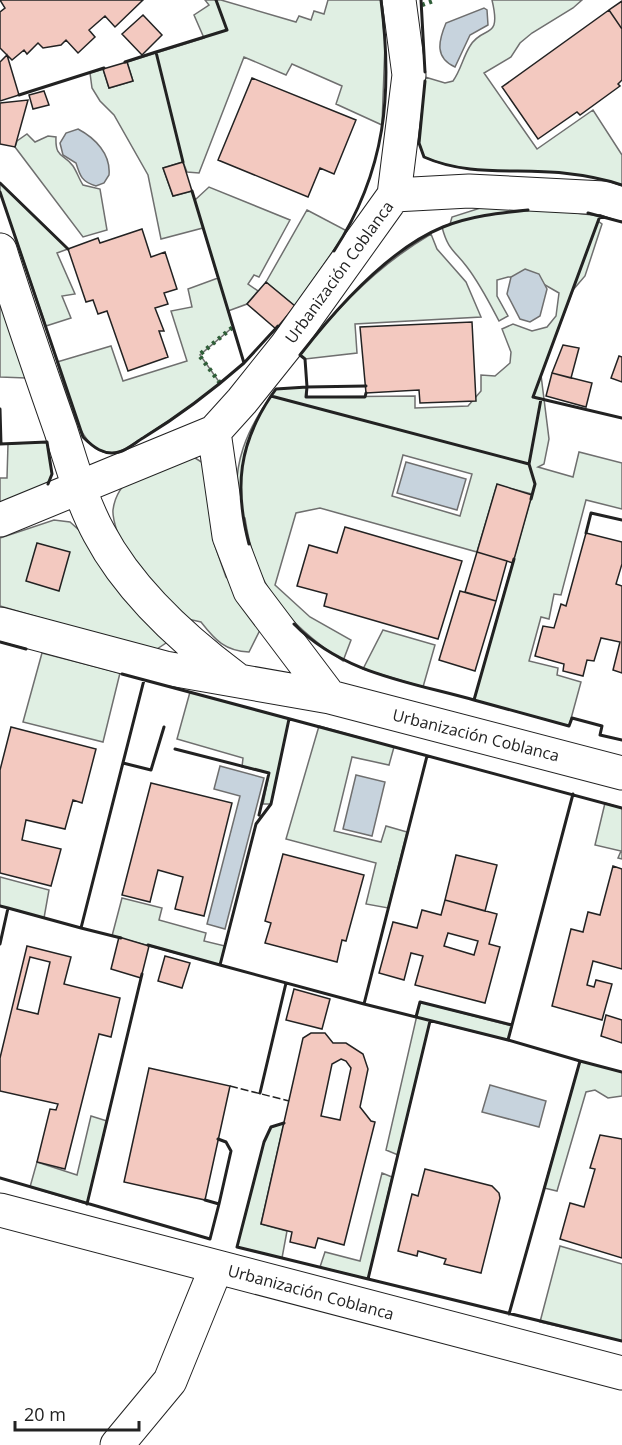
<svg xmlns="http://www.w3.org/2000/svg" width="622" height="1445" font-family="'Open Sans',sans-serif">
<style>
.green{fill:#e0efe3;stroke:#6f6f6f;stroke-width:1.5;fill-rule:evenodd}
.water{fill:#c7d3dd;stroke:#6f6f6f;stroke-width:1.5}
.building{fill:#f3c9c0;stroke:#222;stroke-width:1.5;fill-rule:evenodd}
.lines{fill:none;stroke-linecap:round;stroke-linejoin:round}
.minor-casing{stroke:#222;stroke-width:35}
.minor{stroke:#fff;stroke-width:33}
.hedge{stroke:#2f5e38;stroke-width:4.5;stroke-dasharray:3 4.5;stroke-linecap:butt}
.fence{stroke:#222;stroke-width:1.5;stroke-dasharray:8 3;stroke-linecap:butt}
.wall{stroke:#222;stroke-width:3}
.labels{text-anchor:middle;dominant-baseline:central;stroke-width:4.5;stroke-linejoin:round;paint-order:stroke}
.street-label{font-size:16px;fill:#222;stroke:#fff}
</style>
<rect width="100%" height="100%" fill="#fff"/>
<path class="green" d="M205 0H221L296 22 299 16 311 20 314 11 324 14 328 0H381L385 44 382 125 336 104 342 86 292 64 286 75 244 57 199 173 187 172 183 162 163 168 173 196 192 191 195 200 209 187 290 220 259 277 254 275 248 284 258 291 247 304 228 311 233 327 200 355 220 383 187 409 127 448C81 474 67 391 57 362L111 346 123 381 187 361 171 311 192 307 188 289 218 278 203 228 161 239 148 175 114 115 100 101 92 88 90 73 103 69 109 88 133 81 127 62 204 38 194 15 209 5Z
M492 0H582L573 8 532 33 520 43 511 57 484 73 537 149 593 110 622 155V185C604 179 582 175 563 173 516 168 469 177 424 157L419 143 425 77 445 83 453 81C461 70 463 57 470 46 483 24 502 42 492 0Z
M27 134 35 142 48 136 56 137C55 159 64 153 73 166 77 172 79 179 83 185L100 189 107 230 83 237 15 147 17 141Z
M0 183 68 249 57 253 75 294 62 296 71 318 46 326 0 192Z
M496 203 600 216 598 221 602 224 585 276 573 290 541 375 549 439 544 464 538 467 573 477 579 452 622 463V509L586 500 561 595 554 594 549 619 541 617 529 661 558 668 557 675 581 682 569 726 474 700 532 494 497 485 477 552 320 508 296 513 275 585 310 617 351 640 343 661C286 623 255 587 245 518L239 514C230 465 247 428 276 389L307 387V397L415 396V408L468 406 481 391V375L495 376 510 363 511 352 502 329 513 324 532 331 547 327 556 316 559 293 533 278 508 277 497 280V296L508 316 499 321C489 302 480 284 467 267 454 250 448 250 442 227L450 224 452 217ZM403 455 472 474 460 516 392 496Z
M307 210 347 231 295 306 266 282Z
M431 234 437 249 466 282 481 317 355 324 357 353 305 359 300 355C336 308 380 264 431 234Z
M0 302 26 378 0 377Z
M47 442 52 474 49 482 0 507V478H7L8 444Z
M192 456 203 463 214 543 226 577 241 589 261 628 249 652C225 651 215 640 201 622L188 619 169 641 154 651 0 606V538L54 520 70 522 88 538 120 542C118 532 112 520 113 510 118 470 160 466 192 456Z
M383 630 435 645 423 687 363 669Z
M42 653 120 673 103 742 23 722Z
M190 692 289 719 271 804H263L269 773 242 767 243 758 177 739Z
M319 726 394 747 389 765 352 757 334 831 381 842 386 826 407 832 388 908 366 904 376 863 286 839Z
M605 803 622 808V859L618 858 621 851 595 845Z
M0 877 49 890 44 918 0 906Z
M122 898 162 908 159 920 206 933 204 941 225 946 220 965 112 936Z
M420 1002 512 1026 508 1040 430 1021 398 1155 386 1150Z
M580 1061 622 1072V1096L608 1098 595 1090 586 1092 557 1191 544 1188Z
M91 1116 107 1121 87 1204 30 1187 37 1162 77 1175Z
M284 1123 261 1224 287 1231 282 1258 237 1247 264 1142 271 1127Z
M382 1173 392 1177 368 1279 320 1267 325 1252 360 1261Z
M560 1246 622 1264V1341L540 1322Z"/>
<path class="water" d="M484 8 487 10 488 25 470 35 455 67C435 58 438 42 446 23Z
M78 129C95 138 111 154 109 175L104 183 96 186C82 182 80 176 76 163L63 155 60 143 66 133Z
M525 269 539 274 547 289 540 316 530 322 520 319 507 294 511 277Z
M406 462 466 479 457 510 397 493Z
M220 766 264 778 225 929 207 924 240 796 214 789Z
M356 775 385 782 372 836 343 829Z
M490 1085 546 1101 539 1127 482 1112Z"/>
<path class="building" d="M0 0H143L115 27 105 16 89 30 95 37 78 53 66 40 61 45 43 48 38 43 27 54 24 50 12 60 0 48V12L5 8Z
M622 1V29L609 10Z
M609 10 622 29V80L618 84 620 86 580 115 577 112 538 139 502 87Z
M143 15 162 35 142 55 122 34Z
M7 55 19 95 0 101V62Z
M127 62 133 81 109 88 103 69Z
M252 78 356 120 334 174 320 168 308 197 218 160Z
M44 91 49 105 33 109 29 95Z
M28 100 15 147 0 144V103Z
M183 162 192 191 173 196 163 168Z
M142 229 151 257 165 252 177 289 164 293 168 304 155 308 164 331H159L168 357 128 371 107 311 98 314 93 300 86 302 68 249 98 238 100 243Z
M266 282 295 306 276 329 247 304Z
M472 322 476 401 420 403 419 390 366 393 360 327Z
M563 345 579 348 571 378 552 373Z
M619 356 622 357V382L611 378Z
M552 373 592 383 586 407 546 396Z
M497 484 532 495 513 563 477 552Z
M345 527 462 561 438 639 324 606 327 594 297 586 309 545 337 553Z
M586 533 622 542V564L616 584 622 586V673L613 670 620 642 601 638 594 661 587 660 583 676 563 671 564 664 535 656 543 626 554 628 561 604 566 606Z
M37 543 70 552 59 591 26 581Z
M477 552 507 561 496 601 465 592Z
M460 591 496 601 475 671 439 660Z
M11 727 96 749 82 803 73 800 65 829 26 820 22 840 61 849 51 886 0 873V770Z
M151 783 232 803 204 916 175 909 183 877 158 870 150 902 122 895Z
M283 854 364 875 346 941 342 940 337 962 265 943 271 923 265 921Z
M456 855 497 865 485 911 445 900Z
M613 866 622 869V969L593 961 587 985 594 987 596 980 612 984 602 1020 552 1006 571 929 583 932 588 912 600 915Z
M445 900 497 914 489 944 500 947 485 1003 415 985 423 956 411 953 404 980 379 973 393 922 417 928 422 910 441 915ZM448 933 478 941 474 955 444 946Z
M119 937 149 946 141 978 111 969Z
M27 946 71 957 64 984 120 998 111 1037 99 1034 65 1169 37 1162 50 1109 56 1110 58 1104 0 1091V1058ZM30 957 50 962 38 1014 17 1009Z
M165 956 190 963 182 988 158 981Z
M294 989 330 999 322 1029 286 1020Z
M606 1015 622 1020V1043L601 1036Z
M311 1033H325L333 1043H346L363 1054 368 1069 360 1107 371 1121 375 1122 344 1245 318 1238 315 1248 290 1242 292 1232 261 1224 303 1038ZM341 1059 346 1061 351 1068 340 1120 321 1116 332 1064Z
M149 1068 230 1086 205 1200 124 1182Z
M600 1135 622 1139V1258L560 1239 570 1203 584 1207 595 1169 590 1168Z
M425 1169 492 1186 499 1193 500 1198 481 1273 444 1264 446 1259 418 1251 417 1256 398 1251 412 1194 418 1196Z"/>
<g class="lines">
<defs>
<path id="minor" d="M394 195 409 75 399 0
M0 250C19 311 40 371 61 431 72 465 82 502 99 533 129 590 184 640 235 678
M214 432 229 536 250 591 330 697
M0 520 214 432 242 401 286 346 394 195 469 191 604 198 622 204
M0 624 165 668 330 697 622 773
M0 1210 622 1373
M117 1445 170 1381 216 1268"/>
</defs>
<use href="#minor" class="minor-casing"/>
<use href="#minor" class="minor"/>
<path class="hedge" d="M422 5 436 0
M220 383 199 355 233 327"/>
<path class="fence" d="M230 1086 289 1101"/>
<path class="wall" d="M421 0 425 72
M125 62 156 52
M425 81 419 143 424 157C469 177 516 168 563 173 582 175 604 179 622 185
M19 95 104 68
M183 162 156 52 227 30 216 0
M0 183 68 249
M0 192 83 437C93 447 104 456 119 452 127 450 136 442 143 438 179 416 212 391 244 363L192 191
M588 213 622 222
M600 216 533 397 622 418
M334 251C386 171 393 93 381 0
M244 363 278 326
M366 386 307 387 306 397H365L366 393
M271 396 276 389 307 387 305 359 300 355C335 310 389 249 443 227 470 216 499 213 528 210
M0 409 1 444
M0 444 47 442 52 474 48 484
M531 499 535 484 529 464 541 399
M586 533 591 513 622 520
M249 544C234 487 239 444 271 396L529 464
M514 559 474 700 569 726 572 718 602 726 600 735 622 740
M294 624C343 674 410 682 474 700
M0 642 26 649
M122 674 622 808
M289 719 271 804 256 824 220 965 364 1004
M175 749 269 773 259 815
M427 756 364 1004 508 1040
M123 763 151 770 164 727
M573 794 508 1040 580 1061
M0 906 8 908
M121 938 81 928 144 680
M0 944 8 908 81 928
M148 945 220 965
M416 1017 420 1002 512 1025
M260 1093 286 983
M284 1123 271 1127 264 1142 237 1247 622 1341
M218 1139 226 1142 231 1151 219 1204
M0 1178 210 1239 219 1204 205 1200
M87 1204 142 974
M368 1279 430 1021
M509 1314 580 1061 622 1072"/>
</g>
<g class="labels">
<g class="street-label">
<text transform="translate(339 272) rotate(-54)">Urbanización Coblanca</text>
<text transform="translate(476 735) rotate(14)">Urbanización Coblanca</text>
<text transform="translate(311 1292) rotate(15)">Urbanización Coblanca</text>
</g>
</g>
<path d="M15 1421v9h124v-9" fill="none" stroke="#222222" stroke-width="3"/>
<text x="24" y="1421" font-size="18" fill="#222222" stroke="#ffffff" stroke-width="4.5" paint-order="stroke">20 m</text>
</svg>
